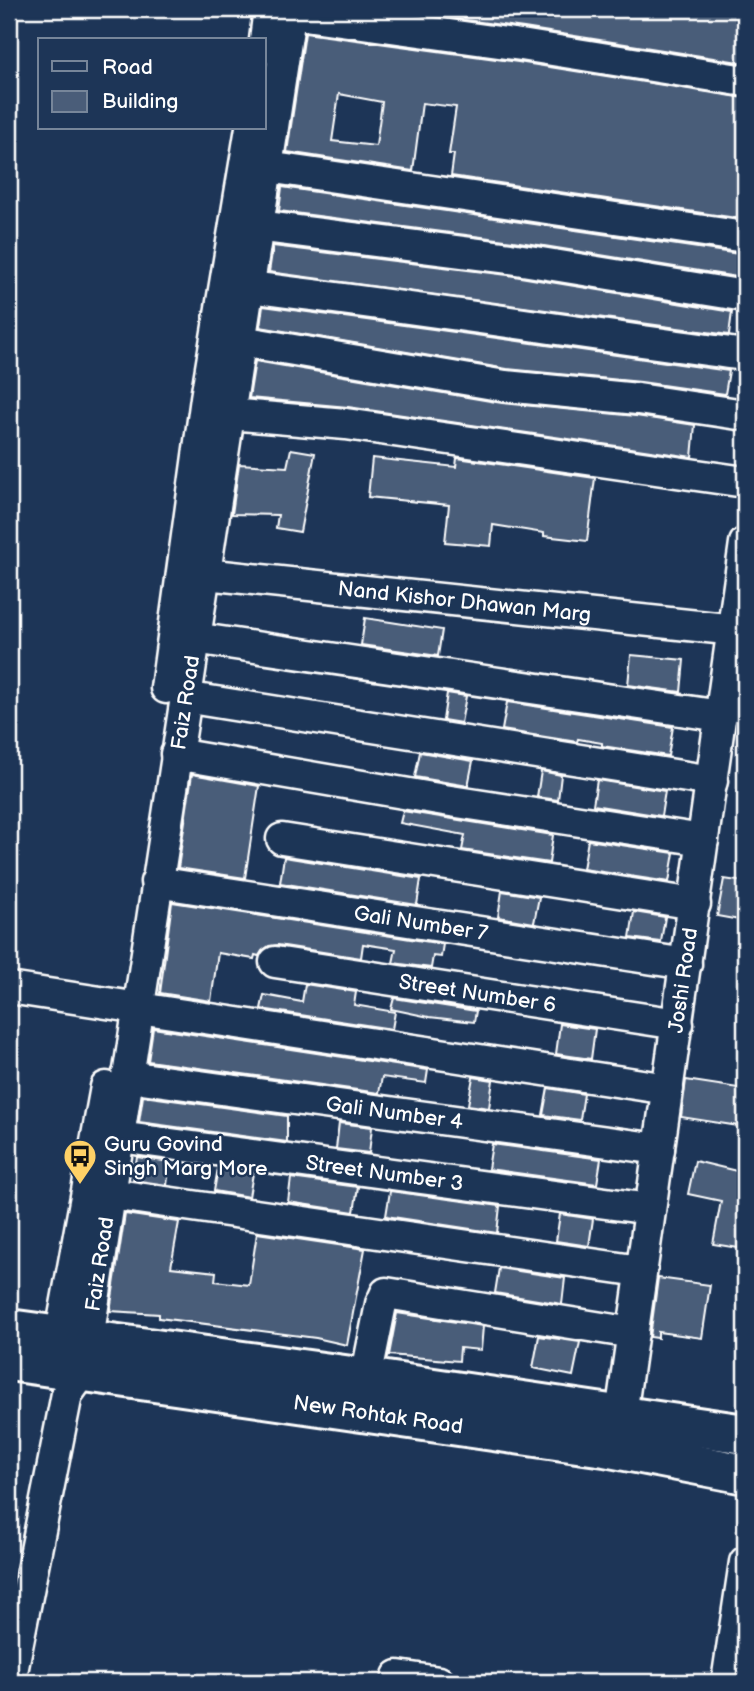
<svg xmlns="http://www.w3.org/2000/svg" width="754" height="1691" font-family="'Balsamiq Sans',sans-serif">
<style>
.building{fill:#4a5d79;stroke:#fff;stroke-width:2;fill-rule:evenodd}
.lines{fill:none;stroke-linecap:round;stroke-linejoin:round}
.minor-casing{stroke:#fff;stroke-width:35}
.major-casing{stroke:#fff;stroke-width:44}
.minor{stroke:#1d3557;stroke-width:30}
.major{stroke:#1d3557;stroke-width:38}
.labels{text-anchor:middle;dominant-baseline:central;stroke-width:5;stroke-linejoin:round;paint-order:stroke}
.street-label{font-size:21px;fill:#fff;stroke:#1d3557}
.poi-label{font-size:21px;fill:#fff;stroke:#1d3557;text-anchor:start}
</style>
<rect width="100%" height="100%" fill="#1d3557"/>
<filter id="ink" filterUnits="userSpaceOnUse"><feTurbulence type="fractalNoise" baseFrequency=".0143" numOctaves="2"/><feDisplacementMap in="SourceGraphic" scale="14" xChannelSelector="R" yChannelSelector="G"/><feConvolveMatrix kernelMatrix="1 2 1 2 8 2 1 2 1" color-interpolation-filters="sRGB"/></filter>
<g filter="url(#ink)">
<path class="building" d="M387 9 745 10V63L524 28Z
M305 33 518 62 745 98V205L743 219 451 176 454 154H449L456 107 422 103 413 171 287 152ZM339 94 382 102 376 146 332 141Z
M282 187 739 254 737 277 513 241 279 211Z
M273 246 508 275 732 312 729 335 269 272Z
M263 306 433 329 729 371 725 394 641 382 507 369 260 327Z
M255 361 502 403 636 416 695 425 692 457 348 407 249 398Z
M291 449 315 453 300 532 276 528 278 515 232 514 239 464 287 467Z
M372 458 456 467 457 458 595 478 587 541 544 536V533L493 525 491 546 445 542 449 505 368 497Z
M365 618 442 630 438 656 361 645Z
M631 655 684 660 681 692 628 685Z
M447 693 466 696 461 723 443 720Z
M507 702 673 727 668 756 602 746V743L578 739 577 742 502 730Z
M420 752 473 761 468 786 415 777Z
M541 771 561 775 558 800 537 797Z
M192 774 259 786 245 878 178 868Z
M597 780 665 791 661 816 593 805Z
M403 811 553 835 549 863 462 850 465 835 400 823Z
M588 840 674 853 669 882 583 869Z
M284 857 421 879 417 905 280 883Z
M724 879 745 882V921L717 916Z
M502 891 539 897 534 923 498 917Z
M172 902 443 944 441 957 433 956 431 968 393 963 396 949 363 944 361 958 278 945 269 946 262 951 259 956 255 955 254 959 218 953 211 1001 160 993Z
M634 912 665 917 661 942 630 938Z
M305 984 356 992 354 1005 395 1012 392 1029 261 1009 264 995 302 1002Z
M394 998 476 1011 474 1022 429 1017 391 1009Z
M560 1024 595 1029 591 1059 556 1054Z
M153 1028 428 1070 426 1083 382 1077 379 1093 148 1061Z
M473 1077 493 1080 489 1108 468 1105Z
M686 1080 745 1089V1127L681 1117Z
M548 1088 584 1094 580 1120 543 1115Z
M143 1096 287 1116V1142L139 1122Z
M339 1123 372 1127 369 1153 336 1149Z
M492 1144 601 1159 597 1184 488 1169Z
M137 1157 170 1162 167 1185 133 1180Z
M695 1161 745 1173V1249L713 1244 721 1201 688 1194Z
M218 1168 253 1173 249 1197 214 1191Z
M291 1178 358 1187 354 1212 288 1202Z
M390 1191 500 1206 497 1233 386 1216Z
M125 1214 179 1222 171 1267 216 1272 215 1281 249 1285 257 1233 365 1249 347 1345 316 1338 159 1318V1314L110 1311Z
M560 1214 593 1219 589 1246 556 1241Z
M499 1268 565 1278 562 1304 495 1293Z
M658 1278 710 1285 702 1338 658 1332V1338L650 1337Z
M397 1313 483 1326 481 1350 460 1348 459 1361 389 1355Z
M539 1336 580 1342 573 1376 533 1368Z"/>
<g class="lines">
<defs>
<g id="minor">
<path d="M290 13 521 45 745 81"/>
<path d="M264 48 269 9"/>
<path d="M267 167 745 237"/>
<path d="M257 226 510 258 745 296"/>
<path d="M249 287C414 307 580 333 745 355"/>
<path d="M241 341 505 386 638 399 745 415"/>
<path d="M229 414 346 424 745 482"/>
<path id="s1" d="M186 572 745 631"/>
<path d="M194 638 721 716"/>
<path d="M166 688 206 398 251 128"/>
<path d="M184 697 712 781"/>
<path d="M176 754 444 800 703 840"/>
<path d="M282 839 695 904"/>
<path id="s2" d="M156 882 686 964"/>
<path id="s3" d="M275 962 678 1024"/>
<path d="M9 988 668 1089"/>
<path id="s4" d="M127 1076 659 1149"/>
<path id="s5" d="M119 1137 650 1209"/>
<path d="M110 1194 640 1271"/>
<path d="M57 1355 106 1087"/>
<path d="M366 1378 381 1304 386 1293 633 1333"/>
<path id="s6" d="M621 1415 745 543"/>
<path d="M398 1676 439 1682"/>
<path id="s7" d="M10 1682 67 1394 83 1372 291 9"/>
<path d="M727 1682 745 1562"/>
</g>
<g id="major">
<path d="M9 1329 366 1378 745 1434"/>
<path id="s8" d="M9 1361 605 1447 745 1474"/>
</g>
</defs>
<use href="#minor" class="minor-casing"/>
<use href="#major" class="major-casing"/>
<use href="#minor" class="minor"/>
<use href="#major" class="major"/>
</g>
</g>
<defs>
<symbol id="bus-pin" viewBox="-11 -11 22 30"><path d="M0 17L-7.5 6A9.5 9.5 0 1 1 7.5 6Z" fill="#ffd166" stroke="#1d3557"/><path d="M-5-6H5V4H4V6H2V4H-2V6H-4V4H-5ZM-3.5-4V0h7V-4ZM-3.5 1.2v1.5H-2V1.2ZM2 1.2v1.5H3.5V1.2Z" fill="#111"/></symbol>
</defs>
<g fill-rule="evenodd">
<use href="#bus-pin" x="61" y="1137" width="38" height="52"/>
</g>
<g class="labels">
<g class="street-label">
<text stroke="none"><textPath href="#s1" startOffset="280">Nand Kishor Dhawan Marg</textPath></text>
<text stroke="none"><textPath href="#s7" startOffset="998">Faiz Road</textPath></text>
<text stroke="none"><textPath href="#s2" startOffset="268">Gali Number 7</textPath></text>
<text stroke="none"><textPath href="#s6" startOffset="439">Joshi Road</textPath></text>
<text stroke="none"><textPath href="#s3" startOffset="205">Street Number 6</textPath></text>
<text stroke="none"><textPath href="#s4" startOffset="270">Gali Number 4</textPath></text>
<text stroke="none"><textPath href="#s5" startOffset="268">Street Number 3</textPath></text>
<text stroke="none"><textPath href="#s7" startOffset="430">Faiz Road</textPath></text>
<text stroke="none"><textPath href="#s8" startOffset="373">New Rohtak Road</textPath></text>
</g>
<g class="poi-label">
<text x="104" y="1144">Guru Govind<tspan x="104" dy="24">Singh Marg More</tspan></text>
</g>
</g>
<rect width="754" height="1691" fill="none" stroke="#1d3557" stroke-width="35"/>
<rect x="18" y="18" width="719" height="1656" fill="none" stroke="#fff" stroke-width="2.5" filter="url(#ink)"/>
<rect x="38" y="38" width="228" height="91" fill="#1d3557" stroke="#77869a" stroke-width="2"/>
<rect x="52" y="61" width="35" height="10" fill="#1d3557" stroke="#77869a" stroke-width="2"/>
<text x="102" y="74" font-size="21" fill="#ffffff">Road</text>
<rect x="52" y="91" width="35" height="21" fill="#4a5d79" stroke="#77869a" stroke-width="2"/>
<text x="102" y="108" font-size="21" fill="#ffffff">Building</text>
</svg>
